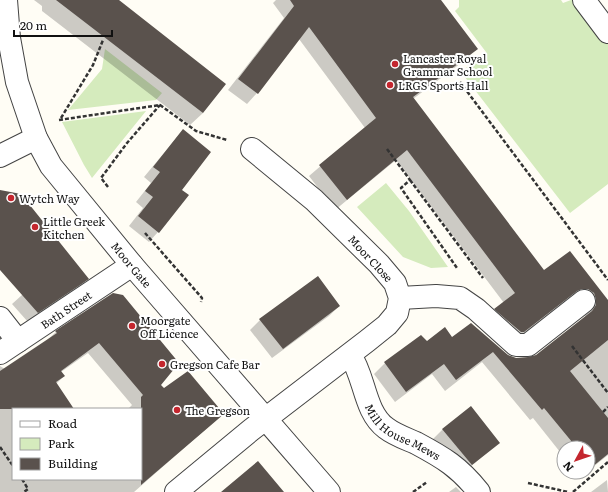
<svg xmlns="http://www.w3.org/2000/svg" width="608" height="492" font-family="Literata,serif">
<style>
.green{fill:#d5ebbd}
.shadow{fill:#0003;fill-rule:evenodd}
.building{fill:#5a524d}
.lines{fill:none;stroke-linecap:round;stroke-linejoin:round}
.minor-casing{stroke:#444;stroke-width:24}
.path{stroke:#333;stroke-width:2.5;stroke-dasharray:4 2;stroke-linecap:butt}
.minor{stroke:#fff;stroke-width:22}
.poi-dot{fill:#c4262e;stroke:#fff;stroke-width:1.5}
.labels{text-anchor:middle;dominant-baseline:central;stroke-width:4;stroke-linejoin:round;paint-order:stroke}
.poi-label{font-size:11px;fill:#111;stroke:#fff;text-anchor:start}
.street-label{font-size:11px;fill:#111;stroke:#fff}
</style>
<rect width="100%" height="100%" fill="#fffdf5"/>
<path class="green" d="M459 0H561L563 3 571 0H578L608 42V184L570 213 461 72 486 52 455 11 459 7Z
M105 49 162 93 156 100 68 110 102 69Z
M146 111 92 178 84 165 62 122Z
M386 183 409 211 448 267 431 268 403 257 357 207Z"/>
<path class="shadow" d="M34 0H118L203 113 190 125 42 11V6Z
M276 0H440L476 49 465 60 413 99 544 272 581 277 608 311V455L588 471V448H564V457L533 418 530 420 482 362 445 391 432 374 395 402 374 374 385 363 427 342 452 338 516 358H529L536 356 585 317 586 310 570 299 565 302 512 343 484 320 504 303 396 160 335 210 309 176 365 128 299 39 257 93 247 104 228 90 284 18 273 3Z
M183 130 180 190 158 232 149 242 129 226 143 208 136 202 151 183 144 177Z
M87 279 78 289 28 322 12 304 22 295Z
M113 294 160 385 164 390 223 414 134 492H0V366L5 369 46 341 56 332ZM88 353 132 405 128 409H141V479H13V409H73L56 384 64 376 61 372Z
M339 306 329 316 272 358 250 330 260 320Z
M443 429 498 443 461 475 433 439Z
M576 472H586L580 477Z
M607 480 608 492H591Z
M456 487 461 492H449Z"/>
<path class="building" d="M56 0H119L226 84 203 113Z
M290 0H441L478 49 413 97 544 270 570 251 608 300V340L570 371 608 418V454L592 467 588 462V448H577L544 408 542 410 493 352 456 380 444 364 406 392 384 362 421 335 427 341 445 327 452 337 471 323 508 355 516 358 528 357 536 355 592 311 596 305V299L594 293 588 289H582L577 291 524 332H521L494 309 515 293 407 150 347 200 319 165 376 118 309 27 258 94 238 79 294 6Z
M183 129 211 152 182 190 189 195 159 233 138 216 153 197 145 191 160 172 153 167Z
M0 190 21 194 89 279 38 313 0 270Z
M318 276 340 306 283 349 259 319Z
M113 293 123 295 179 363 161 385 164 388 188 371 224 414 141 485V397L143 395 99 343 61 371 65 376 56 382 74 409H0V371L57 333 55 331Z
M471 406 500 443 472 465 442 429Z
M258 461 284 492H221Z"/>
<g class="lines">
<defs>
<g id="minor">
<path id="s1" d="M6 0 9 38 17 82 36 138 51 166 132 265 329 492"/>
<path d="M584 0 608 32"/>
<path d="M0 156 36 138"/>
<path d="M400 298 436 296 460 298 476 309 516 345H528L584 301"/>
<path d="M0 318 18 341"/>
<path id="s2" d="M0 353 132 265"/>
<path id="s3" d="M350 355C365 376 364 412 386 428 395 435 407 439 416 443 444 458 459 467 479 492"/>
<path d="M176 492 251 430 367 341 387 325 397 313 400 298 395 283 379 264 314 200 252 149"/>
</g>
</defs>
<use href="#minor" class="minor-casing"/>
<path class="path" d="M460 82 608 280
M61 118 93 65 103 40
M59 120 160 105 196 131 227 140
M387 149 410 180 401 188 457 268
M410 180 483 278
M108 187 101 178 127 143 160 105
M145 233 202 298 201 302
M572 346 608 393
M603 412 608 407
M0 447 13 466
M22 479 28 489 24 492
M528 483 568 492
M413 492 427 482
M573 492 608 462"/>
<use href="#minor" class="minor"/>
</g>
<g class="poi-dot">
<circle cx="395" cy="64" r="4"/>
<circle cx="390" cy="85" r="4"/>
<circle cx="11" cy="198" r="4"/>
<circle cx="35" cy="227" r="4"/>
<circle cx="132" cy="326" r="4"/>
<circle cx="162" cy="364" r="4"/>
<circle cx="177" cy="410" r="4"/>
</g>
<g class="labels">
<g class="poi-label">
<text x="403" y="58">Lancaster Royal<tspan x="403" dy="13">Grammar School</tspan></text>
<text x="398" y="85">LRGS Sports Hall</text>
<text x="19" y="198">Wytch Way</text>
<text x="43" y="221">Little Greek<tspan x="43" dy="13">Kitchen</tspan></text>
<text x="140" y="320">Moorgate<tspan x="140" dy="13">Off Licence</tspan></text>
<text x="170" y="364">Gregson Cafe Bar</text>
<text x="185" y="410">The Gregson</text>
</g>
<g class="street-label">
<text transform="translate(371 258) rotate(47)">Moor Close</text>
<text stroke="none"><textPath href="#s1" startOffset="301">Moor Gate</textPath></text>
<text stroke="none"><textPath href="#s2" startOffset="79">Bath Street</textPath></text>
<text stroke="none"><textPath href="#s3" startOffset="98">Mill House Mews</textPath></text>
</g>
</g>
<rect x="12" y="408" width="130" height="72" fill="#ffffff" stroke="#a0a0a0"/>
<rect x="20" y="421" width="20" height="6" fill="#ffffff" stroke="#a0a0a0"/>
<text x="48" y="428" font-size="12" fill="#111111">Road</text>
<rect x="20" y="438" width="20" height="12" fill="#d5ebbd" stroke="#a0a0a0"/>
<text x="48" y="448" font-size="12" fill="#111111">Park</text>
<rect x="20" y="458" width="20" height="12" fill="#5a524d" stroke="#a0a0a0"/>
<text x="48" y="468" font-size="12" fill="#111111">Building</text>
<g transform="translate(576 460) rotate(230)"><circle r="19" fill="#ffffff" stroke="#a0a0a0"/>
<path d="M0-3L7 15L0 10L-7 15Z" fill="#c4262e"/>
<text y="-6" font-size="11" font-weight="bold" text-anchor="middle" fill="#111111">N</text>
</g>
<path d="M14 30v6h98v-6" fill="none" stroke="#111111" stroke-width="2"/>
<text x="20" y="30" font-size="12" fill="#111111" stroke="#ffffff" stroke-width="3" paint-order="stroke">20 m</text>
</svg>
